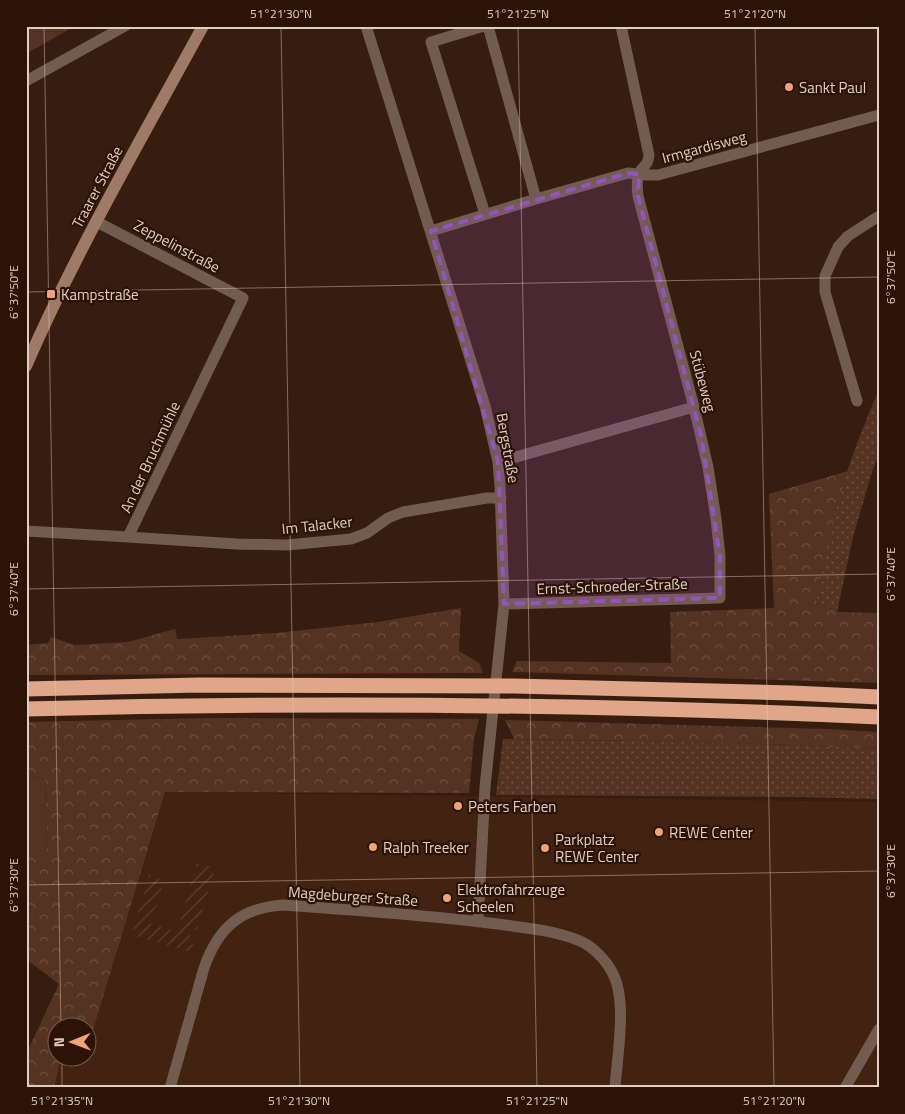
<svg xmlns="http://www.w3.org/2000/svg" width="905" height="1114" font-family="'Titillium Web',sans-serif">
<style>
.built{fill:#422210}
.industrial{fill:url(#industrial-furrows)}
.grass{fill:url(#grass-dots)}
.forest{fill:url(#forest-crowns)}
.park{fill:#532}
.lines{fill:none;stroke-linecap:round;stroke-linejoin:round}
.street{stroke:#725b4f;stroke-width:11}
.secondary{stroke:#9f7a67;stroke-width:12}
.highway{stroke:#e0a689;stroke-width:15}
.marked{fill:#9454c0;fill-opacity:0.2;stroke:#9454c0;stroke-width:4;stroke-dasharray:10 6;stroke-linejoin:round}
.ticks{fill:none;stroke:#e0cec5;stroke-width:1;stroke-opacity:0.45}
.poi-dot{fill:#f0a279;stroke:#2c1306;stroke-width:2}
.labels{text-anchor:middle;dominant-baseline:central;stroke-width:4.5;stroke-linejoin:round;paint-order:stroke}
.poi-label{font-size:15px;fill:#e0cec5;stroke:#2c1306;text-anchor:start}
.street-label{font-size:15px;fill:#e0cec5;stroke:#2c1306}
.neatline{fill:none;stroke:#e0cec5;stroke-width:2}
.ticks-label{font-size:12px;text-anchor:middle;fill:#e0cec5}
</style>
<defs>
<pattern id="industrial-furrows" width="10" height="10" patternUnits="userSpaceOnUse" patternTransform="scale(1.25)"><rect width="10" height="10" fill="#422210"/><path d="M-1 1l2-2M0 10L10 0M9 11l2-2" fill="none" stroke="#5d4131"/></pattern>
<pattern id="grass-dots" width="8" height="8" patternUnits="userSpaceOnUse" patternTransform="scale(1.25)"><rect width="8" height="8" fill="#532"/><path d="M2 2h.1M6 6h.1" fill="none" stroke="#6d4f41" stroke-width="1.8" stroke-linecap="round"/></pattern>
<pattern id="forest-crowns" width="20" height="18" patternUnits="userSpaceOnUse" patternTransform="scale(1.25)"><rect width="20" height="18" fill="#532"/><path d="M2 6a3 3 0 1 1 6 0M12 15a3 3 0 1 1 6 0" fill="none" stroke="#6d4f41"/></pattern>
</defs>
<rect width="100%" height="100%" fill="#371d0f"/>
<path class="built" d="M165 792 879 802V1088H54L61 1057 88 1056V1047Z"/>
<path class="industrial" d="M197 863 215 868 213 876 216 877 213 886 210 885 197 930 189 928 188 935 195 937 191 952 132 935 149 875 164 880 151 924 177 931Z"/>
<path class="grass" d="M879 390V454L872 472 853 537 837 612 816 601C822 572 827 542 834 514 846 472 861 430 879 390Z
M503 739C628 741 754 742 879 749V799L798 797 496 795Z"/>
<path class="forest" d="M848 471 834 515 816 601 837 612 879 613V683L512 672 517 661 671 663 670 612 774 608 769 494Z
M461 608 459 651 479 663 483 673 27 675 26 645 48 643 51 637 75 645 128 642 175 629 177 639 275 633 378 622Z
M208 718 479 719 474 739 469 793 165 792 88 1047V1026H58V1056L61 1057 54 1088H26V1054L59 984 26 959V854H47L45 777 26 778V722Z
M505 720 827 729 879 732V749C757 742 635 741 514 739Z"/>
<path class="park" d="M26 26H75L26 54Z
M45 777 47 854H26V778Z"/>
<g class="lines">
<path class="street" d="M366 26 485 406 498 462 500 486 504 604 485 787 478 922
M484 26 431 42 485 214
M488 26 536 199
M26 81 125 26
M431 231 536 199 628 173 645 175H658L879 115
M857 401 825 292V276L838 247 848 236 879 216
M498 462 694 407
M26 531 128 537 243 298 97 222
M128 537 237 544 287 545 351 539 367 533 388 518 403 512 487 498H501
M504 604 720 598V556L716 519 708 467 694 407 638 196C637 188 636 177 641 170 646 164 648 164 649 155L621 26
M170 1088 204 968C218 928 240 908 283 905 354 910 427 915 498 924 525 928 554 930 580 941 592 946 606 960 612 972 628 1000 617 1056 615 1088
M845 1088 879 1029"/>
<path class="secondary" d="M26 366C77 249 142 138 203 26"/>
<path class="highway" d="M26 689 199 685 514 686 792 693 879 697
M26 709C310 702 595 704 879 717"/>
</g>
<path class="marked" d="M628 173 639 174 638 196 701 435 720 556V598L504 604 498 462 431 231Z"/>
<path class="ticks" d="M44 26 61 1026M281 26 300 1088M518 26 537 1088M755 26 774 1088M26 292 879 277M26 589 879 574M26 885 879 871M62 1056V1088"/>
<g class="poi-dot">
<circle cx="789" cy="87" r="5"/>
<rect x="46" y="289" width="10" height="10" rx="2.5"/>
<circle cx="458" cy="806" r="5"/>
<circle cx="659" cy="832" r="5"/>
<circle cx="373" cy="847" r="5"/>
<circle cx="545" cy="848" r="5"/>
<circle cx="447" cy="898" r="5"/>
</g>
<g class="labels">
<g class="poi-label">
<text x="799" y="87">Sankt Paul</text>
<text x="61" y="294">Kampstraße</text>
<text x="468" y="806">Peters Farben</text>
<text x="669" y="832">REWE Center</text>
<text x="555" y="839">Parkplatz<tspan x="555" dy="17">REWE Center</tspan></text>
<text x="383" y="847">Ralph Treeker</text>
<text x="457" y="889">Elektrofahrzeuge<tspan x="457" dy="17">Scheelen</tspan></text>
</g>
<g class="street-label">
<text transform="translate(704 147) rotate(-15)">Irmgardisweg</text>
<text transform="translate(97 187) rotate(-62)">Traarer Straße</text>
<text transform="translate(177 246) rotate(28)">Zeppelinstraße</text>
<text transform="translate(703 381) rotate(75)">Stübeweg</text>
<text transform="translate(508 448) rotate(80)">Bergstraße</text>
<text transform="translate(150 457) rotate(-65)">An der Bruchmühle</text>
<text transform="translate(317 525) rotate(-6)">Im Talacker</text>
<text transform="translate(612 586) rotate(-2)">Ernst-Schroeder-Straße</text>
<text transform="translate(353 896) rotate(4)">Magdeburger Straße</text>
</g>
</g>
<rect width="905" height="1114" fill="none" stroke="#2c1306" stroke-width="55"/>
<g transform="translate(72 1042) rotate(269)"><circle r="24" fill="#2c1306" stroke="#745e52"/>
<path d="M0-4L9 19L0 12L-9 19Z" fill="#f0a279"/>
<text y="-8" font-size="14" font-weight="bold" text-anchor="middle" fill="#e0cec5">N</text>
</g>
<rect x="28" y="28" width="850" height="1058" class="neatline"/>
<g class="ticks-label">
<text x="281" y="18">51°21'30"N</text>
<text x="518" y="18">51°21'25"N</text>
<text x="755" y="18">51°21'20"N</text>
<text transform="translate(891 277) rotate(-90)" y="4">6°37'50"E</text>
<text transform="translate(14 292) rotate(-90)" y="4">6°37'50"E</text>
<text transform="translate(891 574) rotate(-90)" y="4">6°37'40"E</text>
<text transform="translate(14 589) rotate(-90)" y="4">6°37'40"E</text>
<text transform="translate(891 871) rotate(-90)" y="4">6°37'30"E</text>
<text transform="translate(14 885) rotate(-90)" y="4">6°37'30"E</text>
<text x="62" y="1105">51°21'35"N</text>
<text x="299" y="1105">51°21'30"N</text>
<text x="537" y="1105">51°21'25"N</text>
<text x="774" y="1105">51°21'20"N</text>
</g>
</svg>
